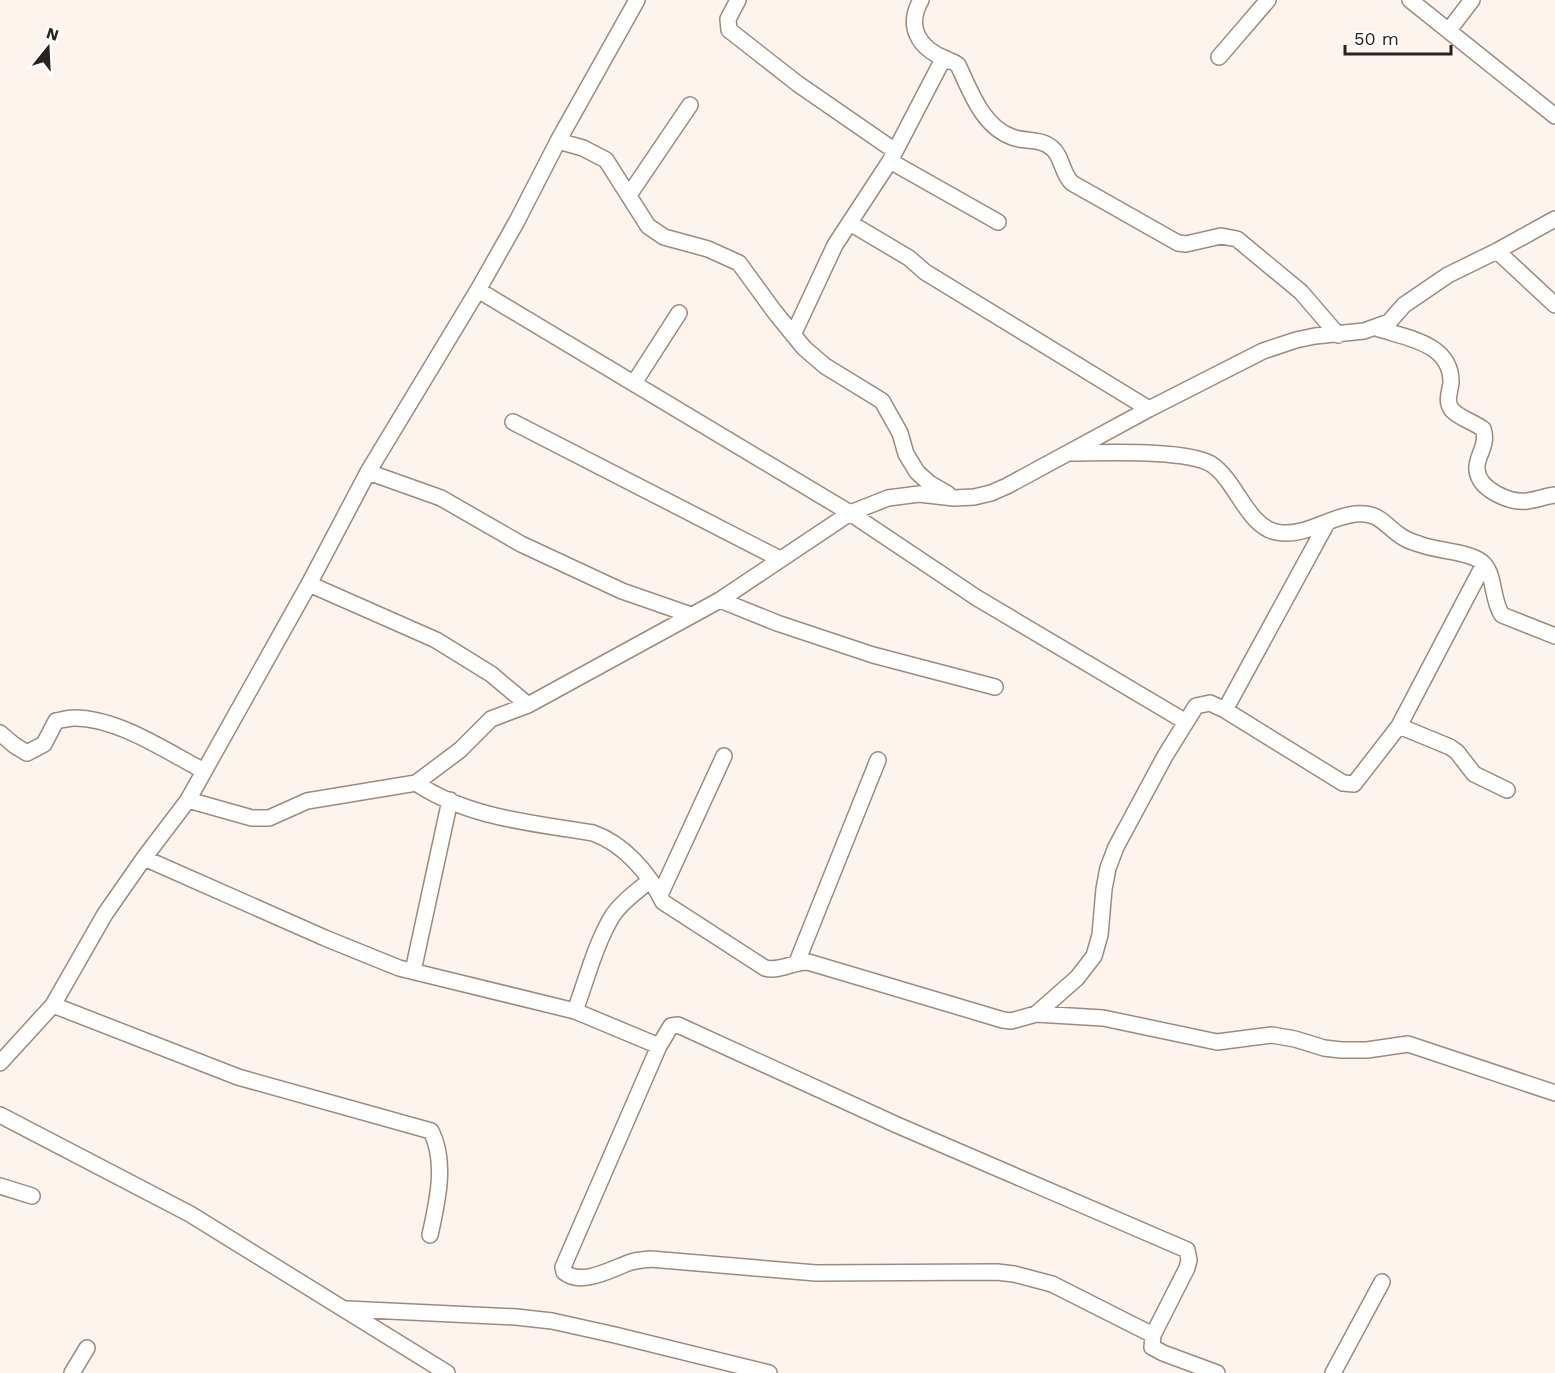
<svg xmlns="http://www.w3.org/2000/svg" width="1555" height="1373" font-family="'Work Sans',sans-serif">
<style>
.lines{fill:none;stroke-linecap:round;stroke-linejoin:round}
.minor-casing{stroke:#9e8a7d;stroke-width:18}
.minor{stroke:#fff;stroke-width:15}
</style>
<rect width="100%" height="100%" fill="#fdf4ee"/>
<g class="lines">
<defs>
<path id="minor" d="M738 0 728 19 729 30 798 84 895 151
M921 0C906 26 918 48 946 59 951 62 953 61 958 65 971 92 982 126 1012 137 1025 142 1040 138 1052 148 1062 156 1062 174 1072 183L1178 243 1186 244 1221 236 1237 239 1301 292 1338 335
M1410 0 1555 116
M1449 30 1472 0
M1219 57 1268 0
M558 141 583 148 606 160 648 226 664 237 708 249 739 263 774 311 804 348 825 366 882 401 900 433 906 454 917 472 929 483 948 494
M890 161 998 222
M629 195 690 105
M850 223 909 258 925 272 1149 409
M1497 251 1555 305
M478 290 850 513 977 598 1186 722
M1376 328C1406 338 1452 343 1451 383 1450 392 1445 401 1452 410 1459 418 1474 422 1483 429 1489 446 1475 457 1477 470 1479 490 1510 503 1527 501 1536 500 1546 496 1555 495
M793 335 835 245 890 161 940 65 946 60
M634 383 679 313
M513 422 780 559
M1071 453C1103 453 1186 449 1211 464 1236 480 1247 526 1276 532 1304 538 1328 517 1355 514 1378 512 1382 522 1398 534 1404 539 1412 542 1419 544 1435 551 1472 551 1484 564 1495 576 1492 601 1502 615L1555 636
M368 472 441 498 521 544 622 591 691 615
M309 584 436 640 491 674 528 705
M720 600 777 623 873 655 995 687
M1225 710 1327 523
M1399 726 1450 747 1457 752 1474 774 1507 790
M0 733 14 745 27 753 44 744 56 721C62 720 68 718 74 718 118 718 166 751 204 771
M416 783C468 818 533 823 593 833 624 844 649 873 663 902L765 968C779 972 792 962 808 962L1003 1020 1011 1021 1036 1014 1103 1018 1217 1042 1272 1035 1295 1039 1324 1048 1341 1050H1367L1408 1044 1555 1093
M188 800 252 818H269L307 801 416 783 460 750 491 719 528 705 720 600 850 513 888 498 919 494 954 498 974 497 991 493 1007 486 1149 409 1263 351 1296 340 1315 336 1364 331 1389 322 1404 305 1448 275 1497 251 1555 219
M144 858 325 938 399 968 575 1011 659 1046
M660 895 724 756
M797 962 878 760
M413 971 450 800
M53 1005 238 1077 431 1131C447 1162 437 1203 430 1235
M575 1011C586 981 596 942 613 915 622 901 638 891 650 880
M1036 1014 1077 978 1094 956 1100 935 1104 889 1108 868 1116 847 1165 756 1196 706 1210 703 1225 710 1343 783 1354 784 1399 726 1484 564
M0 1063 53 1005 105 914 144 858 188 800 309 584 368 472 478 290 517 221 558 141 637 0
M0 1115 190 1214 447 1373
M0 1186 32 1196
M347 1309 516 1317 552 1321 615 1335 769 1373
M1153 1335 1052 1284 1014 1274 997 1272 816 1273 650 1259C644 1260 638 1260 631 1262 613 1268 582 1287 564 1272L563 1267 659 1046 671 1026 678 1025 897 1125 1187 1250 1189 1260 1187 1268 1153 1335 1152 1347 1163 1353 1217 1373
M72 1373 87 1348
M1333 1373 1382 1282"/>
</defs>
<use href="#minor" class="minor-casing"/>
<use href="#minor" class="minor"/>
</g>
<g transform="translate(48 48) rotate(18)" stroke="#ffffff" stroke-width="4.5" paint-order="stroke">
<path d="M0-4.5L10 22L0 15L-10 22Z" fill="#2a221c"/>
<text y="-9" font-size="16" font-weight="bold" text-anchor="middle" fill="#2a221c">N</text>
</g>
<path d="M1345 45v9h106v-9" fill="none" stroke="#2a221c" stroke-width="3"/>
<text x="1354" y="45" font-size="18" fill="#2a221c" stroke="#ffffff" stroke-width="4.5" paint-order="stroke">50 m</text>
</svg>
